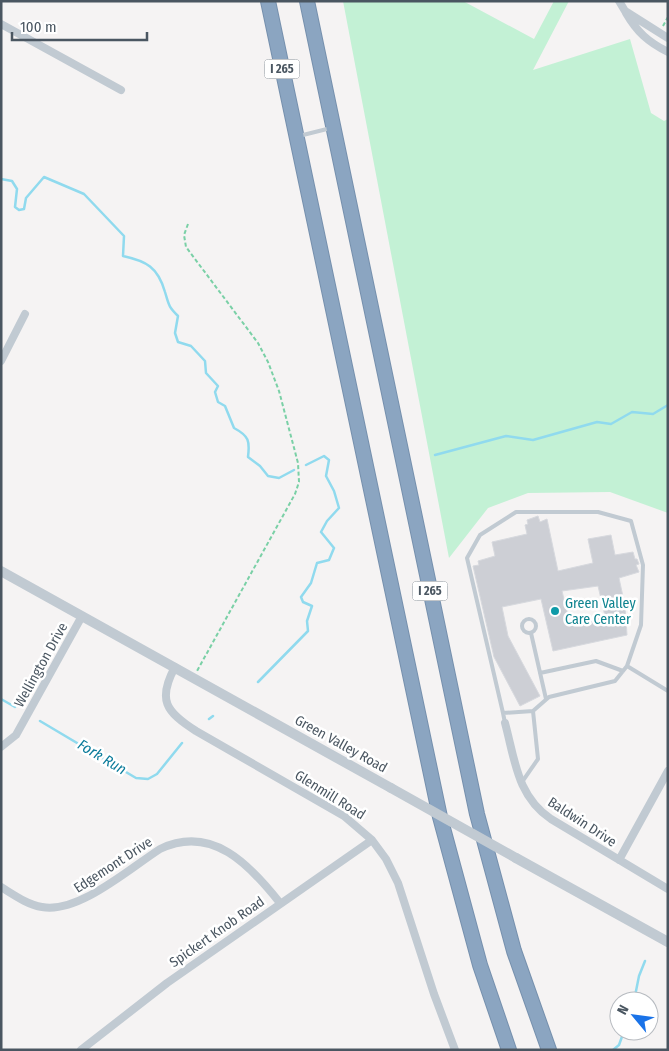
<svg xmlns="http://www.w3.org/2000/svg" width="669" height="1051" font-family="'Fira Sans Condensed',sans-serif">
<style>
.green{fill:#c3f1d5}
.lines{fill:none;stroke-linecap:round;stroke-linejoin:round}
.stream{stroke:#90daee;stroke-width:2.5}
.building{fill:#cdcfd5;stroke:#d7d9de;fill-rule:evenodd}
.motorway-casing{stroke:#7690ad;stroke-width:16}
.path{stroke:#7ad0a6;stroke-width:2;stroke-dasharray:4 2.5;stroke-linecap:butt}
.service{stroke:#c1cad2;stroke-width:4}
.minor{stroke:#c1cad2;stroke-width:8}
.tertiary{stroke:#c1cad2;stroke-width:10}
.motorway{stroke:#8ba5c1;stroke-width:14}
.tertiary-bridge{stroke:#c1cad2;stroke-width:10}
.culture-dot{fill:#0f9aa8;stroke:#fff;stroke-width:2}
.labels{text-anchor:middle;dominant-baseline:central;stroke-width:5;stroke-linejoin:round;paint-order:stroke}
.shield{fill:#fff;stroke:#808990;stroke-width:1}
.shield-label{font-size:12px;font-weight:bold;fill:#4a5661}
.culture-label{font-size:14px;fill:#0d838f;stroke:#fff;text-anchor:start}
.street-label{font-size:14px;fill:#4a5661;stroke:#fff}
.water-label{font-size:15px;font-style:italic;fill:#0c7c9b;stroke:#fff}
</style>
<rect width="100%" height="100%" fill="#f5f3f3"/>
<path class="green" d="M343 1H463L534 39 554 1H569L533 70 630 39 651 113 664 121 668 119V513L610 492 528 493 488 508 449 558Z"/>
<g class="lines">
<path class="stream" d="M1 179 12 181 17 189 15 207 19 210 24 209 26 198 44 177 84 194 124 236 123 256C146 261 158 267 165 292 169 305 168 306 178 316L175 333 178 342 191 346 205 361 206 373 218 386 215 392 218 402 225 406 234 428C249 436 250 441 248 457L260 466 268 476 279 478 294 470
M435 455 506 436 533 440 597 422 611 424 632 412 653 414 668 405
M258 682 308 631 307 621 312 606 303 602 301 597 311 583 317 563 329 560 334 548 321 532 327 521 339 508 334 491 326 476 329 460 324 456 306 465
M1 699 15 707
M209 719 213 716
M40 721 136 778 148 779 157 774 182 743
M634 1001 639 976 645 961
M613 1050 619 1045 624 1031"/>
</g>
<path class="building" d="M538 516 540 522 547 519 558 571 593 563 588 539 611 535 615 555 633 552 635 559H637L639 564 636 565 639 572 619 578 625 606 627 635 553 651 541 599 502 607 508 636 540 696 520 706 494 657 473 566 479 565 478 561 495 556 492 542 527 534 525 525 528 524 527 520ZM598 586 605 616 570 624 562 591Z"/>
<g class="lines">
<defs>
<path id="motorway" d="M268 1 440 817 480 965 509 1050
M307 1 477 814 514 951 549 1050"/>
</defs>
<use href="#motorway" class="motorway-casing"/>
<path class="path" d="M663 26 668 17
M188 224 184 235 186 247 258 343 268 362 279 391 298 463 299 482 295 494 197 671"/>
<path class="service" d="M299 136 331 128
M522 626a7 7 0 1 1 14 0a7 7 0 1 1-14 0Z
M531 633 546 699
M627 666 668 691
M540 673 596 661 623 671
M503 713 467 558 480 535 516 512H598L631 521 643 565 641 625 627 666 615 681 549 697 533 711 503 713 505 723
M522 782 538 759 533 711"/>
<path class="minor" d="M619 1 625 11 668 38
M626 13C637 32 648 42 668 52
M1 24 121 90
M1 361 25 314
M175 667C157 700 166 712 196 731L344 816 372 840 386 859 398 883 434 994 455 1050
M505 723C515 760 517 796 551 819L668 889
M1 747 16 735 82 616
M619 860 668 771
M1 887C14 895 28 905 42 907 78 914 129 869 160 849 212 824 250 865 280 903
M81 1050 167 983 372 840"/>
<path class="tertiary" d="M1 571 391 788
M516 858 668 942"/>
<use href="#motorway" class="motorway"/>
<path class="tertiary-bridge" d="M391 788 516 858"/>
</g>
<circle class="culture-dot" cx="555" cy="611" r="5"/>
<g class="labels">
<g class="shield">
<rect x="264.5" y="59.5" width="35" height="19" rx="4"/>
<rect x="412.5" y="581.5" width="35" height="19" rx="4"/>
</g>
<g class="shield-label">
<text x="282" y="69">I 265</text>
<text x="430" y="591">I 265</text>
</g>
<g class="culture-label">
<text x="565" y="603">Green Valley<tspan x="565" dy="16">Care Center</tspan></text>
</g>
<g class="street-label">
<text transform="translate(41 665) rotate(-61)">Wellington Drive</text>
<text transform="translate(341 744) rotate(29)">Green Valley Road</text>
<text transform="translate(330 795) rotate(32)">Glenmill Road</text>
<text transform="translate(582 822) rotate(33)">Baldwin Drive</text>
<text transform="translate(113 865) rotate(-33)">Edgemont Drive</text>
<text transform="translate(217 932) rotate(-35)">Spickert Knob Road</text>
</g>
<g class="water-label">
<text transform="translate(102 757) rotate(31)">Fork Run</text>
</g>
</g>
<rect width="669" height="1051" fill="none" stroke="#4a5661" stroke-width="5"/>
<g transform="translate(634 1016) rotate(299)"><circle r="24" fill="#ffffff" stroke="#b7bbc0"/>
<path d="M0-4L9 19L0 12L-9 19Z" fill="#1a73e8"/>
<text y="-8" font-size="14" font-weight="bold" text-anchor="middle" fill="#4a5661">N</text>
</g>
<path d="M12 32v8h135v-8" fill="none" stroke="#4a5661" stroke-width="2.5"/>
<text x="20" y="32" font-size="15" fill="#4a5661" stroke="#ffffff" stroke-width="4" paint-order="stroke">100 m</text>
</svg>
